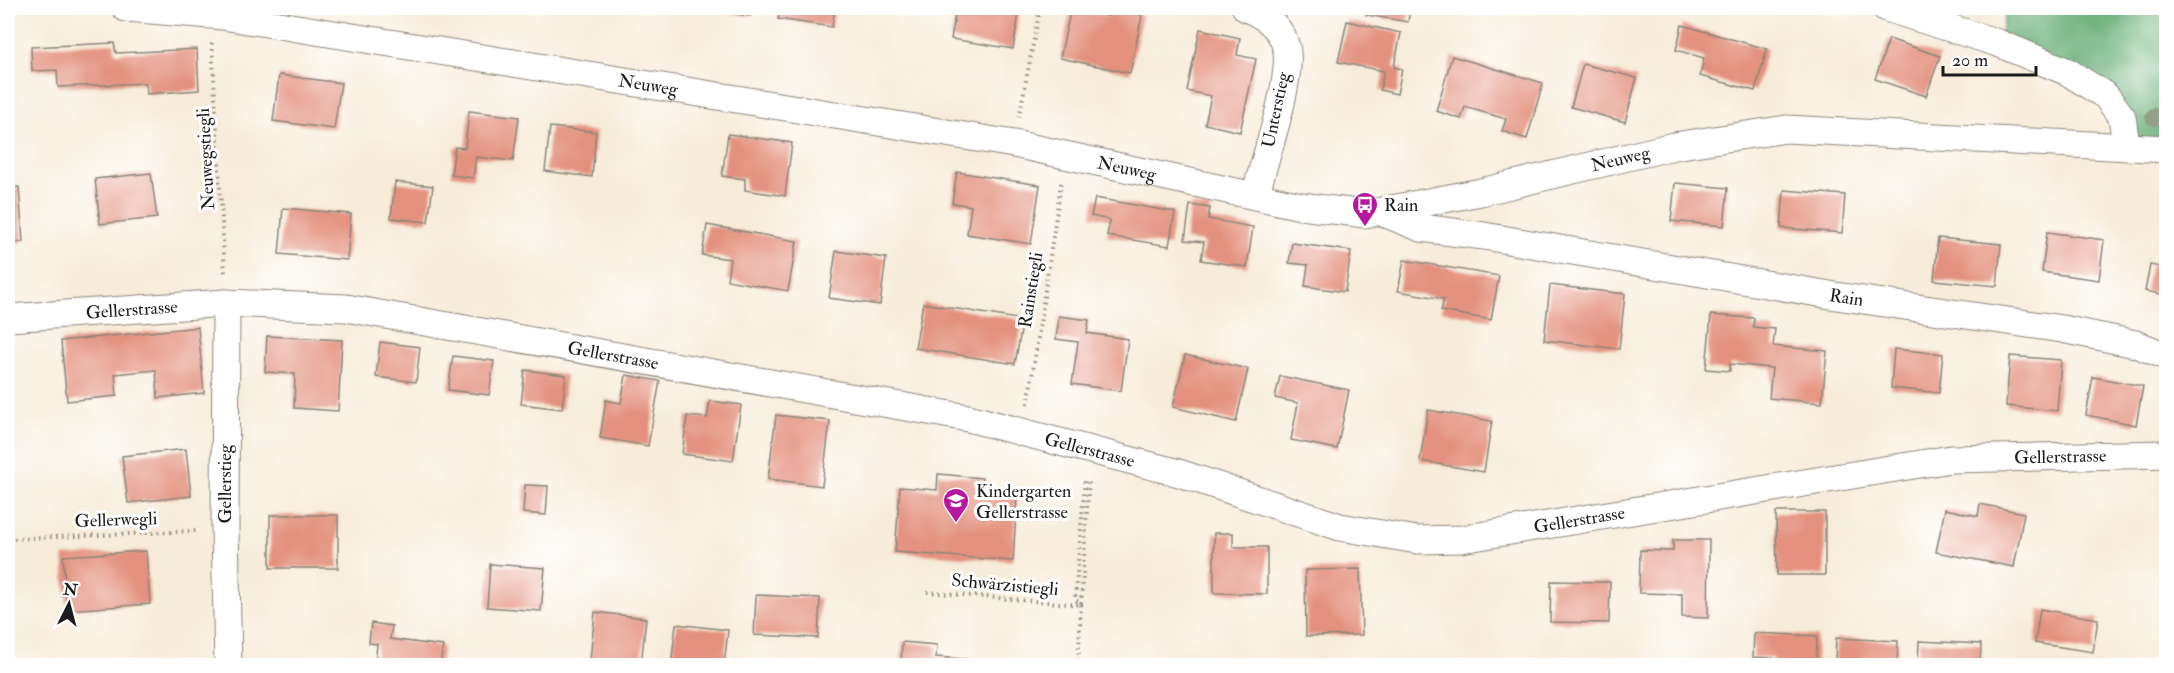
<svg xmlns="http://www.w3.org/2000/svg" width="2174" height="673" font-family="'IM FELL Double Pica',serif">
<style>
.forest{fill:#67af76;stroke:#426649;stroke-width:1.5}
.building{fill:#e4927f}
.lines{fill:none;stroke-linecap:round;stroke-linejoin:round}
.minor-casing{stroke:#8a847a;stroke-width:29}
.path{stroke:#8a847a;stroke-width:4;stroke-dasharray:1.5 4.5;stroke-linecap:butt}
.minor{stroke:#fff;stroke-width:27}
.tree{fill:#95a089}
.labels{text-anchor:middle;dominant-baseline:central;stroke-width:6;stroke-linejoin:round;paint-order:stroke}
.street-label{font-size:18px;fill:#1c1c1c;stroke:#fff}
.poi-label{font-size:18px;fill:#1c1c1c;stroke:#fff;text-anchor:start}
</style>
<rect width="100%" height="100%" fill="#fff"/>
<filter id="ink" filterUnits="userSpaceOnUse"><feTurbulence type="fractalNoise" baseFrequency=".0167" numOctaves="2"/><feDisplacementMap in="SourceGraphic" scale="12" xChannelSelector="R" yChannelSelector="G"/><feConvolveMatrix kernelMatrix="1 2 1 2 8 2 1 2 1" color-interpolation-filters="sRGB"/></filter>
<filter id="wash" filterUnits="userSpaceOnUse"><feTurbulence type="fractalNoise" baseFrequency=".008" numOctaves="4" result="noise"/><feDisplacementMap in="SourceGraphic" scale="24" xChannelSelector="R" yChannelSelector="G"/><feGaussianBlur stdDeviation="1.35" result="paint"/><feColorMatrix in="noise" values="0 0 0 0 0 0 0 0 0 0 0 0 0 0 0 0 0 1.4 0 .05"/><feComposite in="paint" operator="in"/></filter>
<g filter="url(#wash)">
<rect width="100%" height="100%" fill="#f7ecd9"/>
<path class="forest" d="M2007 8H2166V156L2126 145 2122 118 1998 43Z"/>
<g id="blocks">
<path class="building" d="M723 8H751L750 16 722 12Z
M780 8H835L832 27 778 19Z
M956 8H1020L1013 49 951 39Z
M1071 8 1108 16 1110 8 1142 15 1130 73 1060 58Z
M1367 8H1410L1408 22 1366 15Z
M1347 21 1401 33 1394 67 1402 69 1397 94 1380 90 1384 71 1338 62Z
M1682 25 1767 49 1755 91 1700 76 1704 58 1676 50Z
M1200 29 1240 38 1237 55 1256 59 1240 132 1205 124 1211 96 1187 91Z
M1889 39 1940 56 1926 96 1875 79Z
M114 43 116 53 197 49 199 90 147 94 146 83 58 87 57 70 32 71 31 47Z
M1452 56 1543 83 1527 139 1502 131 1506 119 1465 107 1461 119 1436 111Z
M1583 64 1637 78 1625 122 1571 107Z
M279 75 341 83 334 129 273 121Z
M469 111 519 117 513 161 476 157 473 178 451 175 455 147 465 148Z
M550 127 596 132 592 177 545 171Z
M728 134 792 143 785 196 745 190V179L722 176Z
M957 172 1040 185 1031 244 967 234 971 206 952 203Z
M151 173 157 218 100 224 95 179Z
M395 182 433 186 428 222 391 218Z
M1675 183 1728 188 1724 226 1671 221Z
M8 187H19L23 242 8 243Z
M1784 190 1845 195 1842 233 1781 228Z
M1095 198 1175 212 1169 246 1107 236 1110 220 1091 216Z
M1190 205 1210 208 1208 219 1253 227 1247 267 1201 260 1204 242 1185 240Z
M283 208 351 214 347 260 279 254Z
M707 225 797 241 788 291 727 280 730 259 702 255Z
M2047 232 2104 240 2099 280 2042 272Z
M1938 238 2001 244 1997 286 1934 280Z
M1292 243 1351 251 1345 292 1305 286 1308 265 1289 263Z
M836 251 886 258 880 305 829 298Z
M1404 260 1499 276 1491 320 1441 311 1444 299 1398 291Z
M2150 265 2166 268V295L2145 291Z
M1550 285 1625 294 1619 349 1544 340Z
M923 303 1023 320 1015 364 915 348Z
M1711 315 1754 318 1753 327 1775 329 1773 346 1827 351 1822 403 1769 398 1772 368 1730 364V371L1706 369Z
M1059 316 1089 320 1087 333 1128 339 1121 391 1072 384 1078 342 1056 339Z
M198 327 204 393 158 398 156 370 115 374 117 396 67 401 61 341Z
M267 336 342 340 338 411 294 408 295 374 265 372Z
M380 342 420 347 416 382 376 377Z
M1894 349 1943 354 1939 393 1891 388Z
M1185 355 1248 369 1236 422 1173 407Z
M453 356 494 361 489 395 448 390Z
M2010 356 2061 360 2057 411 2006 406Z
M525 370 566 375 562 409 521 404Z
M8 372 12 395H8Z
M626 375 660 381 648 446 600 438 606 400 621 403Z
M1280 376 1349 390 1337 449 1291 440 1298 403 1275 398Z
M2093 377 2143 386 2136 425 2086 415Z
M710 401 741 405 733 461 682 454 687 416 707 418Z
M1428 410 1492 421 1484 472 1420 461Z
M776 415 830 421 822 486 768 479Z
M186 449 191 496 128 503 122 456Z
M938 474 982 478 980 494 1017 497 1013 561 895 552 900 487 937 490Z
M525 485 548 486 546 515 523 513Z
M1980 504 2024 513 2014 567 1936 552 1945 509 1978 516Z
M1776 512H1825V575H1777Z
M270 515H338V568H270Z
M1214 533H1233V547H1267V594L1214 593Z
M1673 540H1709L1708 618 1682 617V594L1639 593 1640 550 1673 551Z
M146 551 150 604 67 610 63 556Z
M490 564 545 568 541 611 487 607Z
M1360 569 1362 635 1306 636 1305 570Z
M1551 581 1610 582 1609 623 1550 622Z
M756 595 820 598 818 638 754 635Z
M2040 609 2098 619 2093 652 2035 643Z
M595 612 646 618 641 666H597L598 661 590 660Z
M371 623 392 626 390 639 443 646 440 666H375L377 644 369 643Z
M676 624 728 630 724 666H671Z
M1754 633 1817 636 1816 666H1772L1773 658 1753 657Z
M1836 638 1898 641 1897 666H1855V663L1835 662Z
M1919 641 1981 644 1980 666H1934V663L1918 662Z
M902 642 937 645 936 657 988 661V666H901Z"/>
</g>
</g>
<g filter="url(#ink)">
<use href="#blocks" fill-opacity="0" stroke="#8a847a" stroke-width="1.5"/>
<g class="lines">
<defs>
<g id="minor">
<path id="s1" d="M126 8 223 16 1014 144 1301 206 1365 214 1481 192 1674 146 1786 129 2166 149"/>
<path d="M1246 8C1266 16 1284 29 1287 52 1291 85 1264 161 1255 196"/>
<path d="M1886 8 1998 43 2068 72 2106 96 2122 117 2126 145"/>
<path id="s2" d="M1384 213 1421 228 1484 236 1836 296 2062 329 2136 344 2166 356"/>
<path d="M226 303 225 530 228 666"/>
<path id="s3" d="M8 318 226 303 346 308 968 418 1179 473 1340 527 1417 540 1461 539 1951 459 2166 454"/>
</g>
</defs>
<use href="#minor" class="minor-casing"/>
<path class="path" d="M212 43 225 275
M1019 117 1040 8
M1028 404 1061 183
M8 539 196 531
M927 592 1081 605 1089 478
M1078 666 1081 605 1075 599 1085 479"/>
<use href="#minor" class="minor"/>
</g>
<circle class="tree" cx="2154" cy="117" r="9"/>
</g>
<defs>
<symbol id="bus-pin" viewBox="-11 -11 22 30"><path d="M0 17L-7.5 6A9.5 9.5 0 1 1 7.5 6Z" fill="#b5179e" stroke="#fff"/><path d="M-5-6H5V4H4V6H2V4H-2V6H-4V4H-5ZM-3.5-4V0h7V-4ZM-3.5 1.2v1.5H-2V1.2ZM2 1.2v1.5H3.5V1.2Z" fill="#fff"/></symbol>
<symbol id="school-pin" viewBox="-11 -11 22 30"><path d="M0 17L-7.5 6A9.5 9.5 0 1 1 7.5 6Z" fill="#b5179e" stroke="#fff"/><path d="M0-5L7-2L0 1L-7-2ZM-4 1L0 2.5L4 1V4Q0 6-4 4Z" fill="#fff"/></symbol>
</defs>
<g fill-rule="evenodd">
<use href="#bus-pin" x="1350" y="190" width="30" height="40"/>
<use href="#school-pin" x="941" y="486" width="30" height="40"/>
</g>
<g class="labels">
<g class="street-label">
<text stroke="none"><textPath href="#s1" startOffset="528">Neuweg</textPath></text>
<text transform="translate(1276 110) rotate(-78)">Unterstieg</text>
<text transform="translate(206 159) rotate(-93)">Neuwegstiegli</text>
<text stroke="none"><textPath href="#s1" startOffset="1518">Neuweg</textPath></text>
<text stroke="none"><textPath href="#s1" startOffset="1014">Neuweg</textPath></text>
<text transform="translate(1031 290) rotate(-81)">Rainstiegli</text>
<text stroke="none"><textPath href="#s2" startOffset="471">Rain</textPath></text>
<text stroke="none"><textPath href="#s3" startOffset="124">Gellerstrasse</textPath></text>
<text stroke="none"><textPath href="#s3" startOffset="610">Gellerstrasse</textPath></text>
<text stroke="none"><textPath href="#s3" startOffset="1096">Gellerstrasse</textPath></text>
<text stroke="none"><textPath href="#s3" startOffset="2086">Gellerstrasse</textPath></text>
<text transform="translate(225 484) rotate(-90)">Gellerstieg</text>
<text transform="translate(116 520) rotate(-2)">Gellerwegli</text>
<text stroke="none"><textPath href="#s3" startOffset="1600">Gellerstrasse</textPath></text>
<text transform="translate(1005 585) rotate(5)">Schwärzistiegli</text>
</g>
<g class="poi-label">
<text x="1384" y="205">Rain</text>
<text x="976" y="491">Kindergarten<tspan x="976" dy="21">Gellerstrasse</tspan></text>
</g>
</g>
<rect width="2174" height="673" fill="none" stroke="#fff" stroke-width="30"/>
<g transform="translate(69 604) rotate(6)" stroke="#ffffff" stroke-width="4.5" paint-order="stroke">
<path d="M0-4.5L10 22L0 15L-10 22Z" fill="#1c1c1c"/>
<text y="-9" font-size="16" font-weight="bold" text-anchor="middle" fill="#1c1c1c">N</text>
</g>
<path d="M1943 66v9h93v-9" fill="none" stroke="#1c1c1c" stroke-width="3"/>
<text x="1952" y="66" font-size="18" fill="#1c1c1c" stroke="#ffffff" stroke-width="4.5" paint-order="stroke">20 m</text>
</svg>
